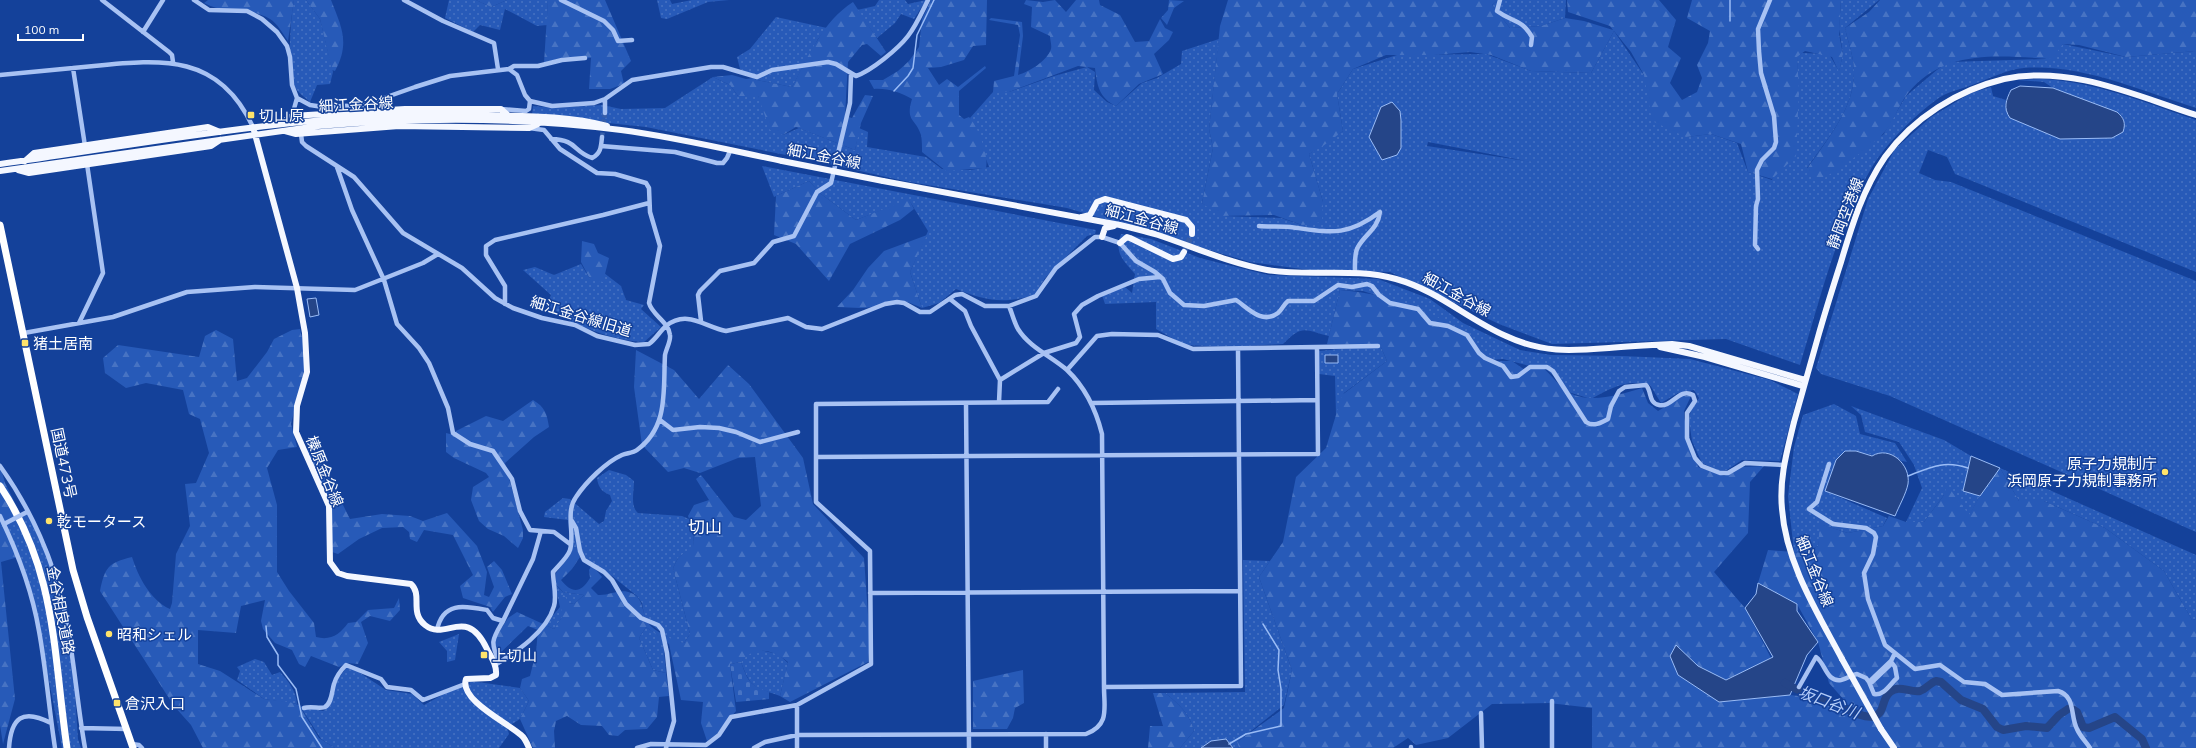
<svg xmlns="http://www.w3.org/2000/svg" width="2196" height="748" font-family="Mulish,'Noto Sans JP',sans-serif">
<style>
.grass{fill:url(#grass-dots);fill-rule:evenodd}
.forest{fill:url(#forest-firs)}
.cemetery{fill:url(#cemetery-stones)}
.water{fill:#254588;stroke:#9abcf6}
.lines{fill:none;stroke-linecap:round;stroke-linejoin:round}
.stream{stroke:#9abcf6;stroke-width:1.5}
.river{stroke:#254588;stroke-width:8}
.minor-tunnel{stroke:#375ea9;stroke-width:4.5;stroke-dasharray:4.5 2;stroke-linecap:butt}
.major-tunnel{stroke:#375ea9;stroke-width:6;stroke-dasharray:6 3;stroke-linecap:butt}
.minor{stroke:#a8c2f3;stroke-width:4.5}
.major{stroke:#f4f7ff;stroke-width:6}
.highway{stroke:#fff;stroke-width:7}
.minor-bridge{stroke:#a8c2f3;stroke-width:4.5}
.major-bridge{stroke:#f4f7ff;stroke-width:6}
.poi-dot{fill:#ffe36a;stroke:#14419a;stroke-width:1.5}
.labels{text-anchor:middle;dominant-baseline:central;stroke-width:3;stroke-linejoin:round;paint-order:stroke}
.street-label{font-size:15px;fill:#fff;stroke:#14419a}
.poi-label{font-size:15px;fill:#fff;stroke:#14419a;text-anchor:start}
.water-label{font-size:16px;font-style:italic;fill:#b5cdf9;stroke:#14419a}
.quarter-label{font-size:17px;fill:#fff;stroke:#14419a}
</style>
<defs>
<pattern id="grass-dots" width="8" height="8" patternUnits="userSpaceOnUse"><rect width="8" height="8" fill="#275ab8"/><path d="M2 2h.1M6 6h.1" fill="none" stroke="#4773c3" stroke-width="1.8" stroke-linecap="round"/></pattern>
<pattern id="forest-firs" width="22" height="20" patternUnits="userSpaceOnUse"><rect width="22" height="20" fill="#275ab8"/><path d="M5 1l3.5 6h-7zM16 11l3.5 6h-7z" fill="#4773c3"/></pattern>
<pattern id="cemetery-stones" width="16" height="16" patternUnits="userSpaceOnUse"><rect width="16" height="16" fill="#275ab8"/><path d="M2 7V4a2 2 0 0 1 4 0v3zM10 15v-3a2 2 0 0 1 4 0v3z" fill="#4773c3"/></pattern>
</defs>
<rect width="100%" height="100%" fill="#14419a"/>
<path class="grass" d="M294 0H306L320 19 333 72 330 84 317 85 310 102C305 97 298 93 295 87 287 69 290 19 294 0Z
M449 0H476L491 7 507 0H548L547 25 537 26 505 9 500 30 480 25 473 32 445 18Z
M657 0H670L672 4 692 0H729L708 2 667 19 661 18Z
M879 0H905L908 4 926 0 914 19 901 14 895 23 877 38 857 10 875 6Z
M1498 0H1566L1565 18 1541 26 1510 28 1492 5Z
M1841 0H1879L1845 28C1848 42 1854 57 1854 71 1855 108 1827 139 1807 168L1883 135 1906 96 1938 69 1950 62 2045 59 2063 44 2126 57 2196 51V108C2141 91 2083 64 2024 68 2008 69 1988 79 1972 85 1961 89 1946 92 1936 100 1914 116 1886 144 1872 167 1837 228 1820 299 1800 365L1726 339 1552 344 1499 324 1390 272 1317 271 1250 262 1067 208 904 181 816 161 646 127 532 115 533 106 555 108 602 105 621 109 665 108 713 77 730 85 738 96H758L783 135 799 128 855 150 859 128 868 132 867 147 926 157 942 169 970 170 989 167 970 118 993 92H1009L1054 76 1087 67 1095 72 1094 90 1107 102 1116 106 1142 83 1157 78 1181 64 1182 51 1219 39 1209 129 1213 148 1202 203 1224 216 1281 218 1302 225 1323 202 1309 154 1343 131 1337 94 1353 69 1397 55 1486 54 1531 71 1591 73 1614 31 1686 137 1711 134 1737 143 1748 172 1772 180 1798 95 1797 57 1802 53 1829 54 1839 71 1843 54 1839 29ZM1428 142 1531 162H1532L1427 146Z
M776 17 827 28 818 39 792 87 757 80 740 69 737 57 750 49Z
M2043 79C2096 82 2146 103 2196 120V272L1955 174 1947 157 1928 150 1919 173 1935 180 1951 182 2196 281V532L1890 396 1821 374 1816 368 1868 199 1895 149 1931 117 1971 93 1991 87 1993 96 2006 100 2005 106 2125 125 2123 118 2117 112 2053 88 2044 82 2017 80Z
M762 166 1096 230 1095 234 1087 236 1045 278 1035 295C1003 304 986 301 956 289L939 303 922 308 910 272 928 231 909 200 856 220 821 194 809 181 774 197Z
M1121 234 1151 239 1200 258 1268 275 1378 279 1430 299 1463 323 1520 350 1551 355 1622 356 1690 359 1770 380 1798 394 1780 461 1742 460 1727 470 1719 471 1702 463 1692 441 1689 420 1691 410 1699 398 1694 390 1678 393 1661 403 1650 385C1626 379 1612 388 1591 399L1568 392 1559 380 1542 366 1537 368 1503 359 1490 360 1453 326 1435 320 1396 302 1363 291 1340 290 1329 336C1304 330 1303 324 1283 344L1229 347 1184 345 1156 329V302L1105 304 1102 295 1125 287 1132 293 1135 274C1123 260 1114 253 1121 234Z
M581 264 590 279 604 273 621 286 626 300 644 305 641 309 661 327 644 342C617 341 593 331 569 321L570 318 546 306 551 295 523 270 535 267 554 275Z
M1380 345 1387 361 1344 393 1336 415 1335 376 1319 374V351Z
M1834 404 1856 416 1860 434 1895 443 1907 462 1853 451 1825 491 1887 518 1883 526 1848 533 1822 525 1818 546 1804 553 1794 552 1788 496 1794 447 1803 415Z
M1851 406 1944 440 1971 456 1963 491 1980 496 1969 516 1944 495 1924 522H1906L1922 488 1914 465 1899 442 1865 432 1861 415Z
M2000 468 2196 555V619L2192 620 2164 571 2105 528 2044 501H2019Z
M609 470 626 475 634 481C634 492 630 506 638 513L682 516 689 519 694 532 693 547 678 558 673 568 690 634 684 643 674 642 657 629 645 620 642 603 637 596 612 576 585 561 570 540 568 520 544 517 545 512 563 498 570 499 599 524 604 521 606 511 612 501 610 495C602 492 598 487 597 478Z
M27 512 53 571 73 664 78 739 81 748H62L40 634 24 573 4 524Z
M1243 560 1270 561 1259 577 1292 670 1284 705 1237 742 1239 748H1180L1194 731C1190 714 1179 704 1165 693L1245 692Z
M555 584 563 592 584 595 574 604 569 603 563 616 554 629 545 625 560 607Z
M646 627 663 639 666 673 653 670 639 638Z
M459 634 455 660 447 662V651L439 642Z
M760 650 778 654 788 663 780 696C754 687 751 689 741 662L747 653Z
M255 659 264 662 272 675 280 672C289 682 296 691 297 704L264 699 237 680 240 671 237 667Z
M351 667 386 690 412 694 424 705 451 690 469 686 470 681 520 688 529 701 520 719 507 727 509 734 499 748H335L321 739 300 706 323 711 330 706 336 682 346 668Z"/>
<path class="forest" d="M208 0H294L288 41C283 34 277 23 270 19 247 6 223 14 204 3Z
M306 0H331C342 28 350 43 335 71L332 70 320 19Z
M476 0H507L491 7Z
M548 0H605L631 61 621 71 624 84 610 89H589L591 58 557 59 544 63Z
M931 0H987L986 45 973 46 964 60 941 67 928 68 939 85 947 79 958 87 985 66 986 68 959 91V115L964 119 969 117C978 127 989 155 986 168L946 171 922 152C922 147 922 140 921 135 916 118 905 122 912 99 900 92 887 88 874 89L869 80H883L898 71 909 61 919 47 922 19Z
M1026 0 1043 2 1055 0 1066 12 1076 0H1099L1100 5 1120 15 1135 42 1149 41 1160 19 1165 28 1173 32 1169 40 1154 54 1163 74 1139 84 1116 106C1099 98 1097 85 1095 68L1078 66 1009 92H993L994 81 1014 76 1020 35 1018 25 989 20 991 18 1022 22 1023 36 1018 75C1029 72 1047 61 1051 49 1052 45 1050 40 1050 36L1031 27 1032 7 1024 4Z
M1169 0 1184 1 1174 8 1167 25 1161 18 1168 10Z
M1228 0H1498L1492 5 1510 28 1541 26 1565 18 1584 21 1613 30 1610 26 1568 12 1567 0H1659L1676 20 1668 47 1681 58 1670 83 1682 100 1697 92 1702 78 1697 65 1708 43 1710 31 1687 18 1692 0H1841L1839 34 1843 54 1839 72 1832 57 1805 51 1797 57 1799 90 1796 156 1772 179 1748 172 1741 144 1711 134 1686 137 1652 121 1644 75 1631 52 1614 31 1591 73 1531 71 1491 55 1470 52 1434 55H1386L1353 69 1337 94 1343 131 1323 146 1309 154 1323 202 1322 222 1302 225 1274 215 1219 216 1202 203 1213 148 1209 129 1220 26Z
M1880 0H2196V51L2126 57 2079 45 2063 44 2052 59C2000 56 1945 48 1908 93 1898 106 1893 124 1882 135 1867 150 1837 169 1819 182L1807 169C1827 139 1855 108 1854 71 1854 57 1848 42 1845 28L1869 12Z
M853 2 886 52 881 56 867 44 862 45 848 62 845 116 852 118 865 95 873 96 861 123 855 150 796 127 783 135 770 130 758 96H738L730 85 713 77 732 75 746 79 753 78 757 80 792 87C808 57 823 21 853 2Z
M809 181 821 194 856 220 909 199 914 209 900 220 850 244 829 281 796 244 774 235 776 196Z
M927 235 910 272 922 308C893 295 899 301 872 307 861 309 848 307 837 307L853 290 868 268 884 251Z
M582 241 594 244 598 253 609 258 603 282 590 279 581 262Z
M1340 290C1378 293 1418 303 1450 325 1465 335 1478 349 1492 361H1512L1525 370 1541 366C1550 373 1559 386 1566 391 1589 405 1618 395 1642 388L1648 403 1658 411 1683 396H1691L1684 411V418L1698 467 1724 476 1742 467 1764 466 1750 482 1748 533 1714 572 1745 608 1771 658 1726 680 1700 668 1676 646 1671 656 1719 702 1790 695 1845 701 1829 683 1818 642 1797 604 1758 583 1768 550 1805 553 1818 546 1820 524 1848 533 1883 526 1889 516 1906 522H1924L1944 495 1947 485 1969 515 1981 494 2000 468 2019 501H2044L2105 528 2164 571 2192 620 2196 619V748H1592V708L1549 703 1492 704 1448 738 1416 745 1408 738 1393 748H1239L1237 742 1284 708 1292 670 1259 577 1283 542 1296 477 1326 448 1342 395 1387 361 1380 345 1327 344Z
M300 329 305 350 304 371 291 424 297 447 278 450 267 468 277 505V572L289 591 314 623 316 637C331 641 340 634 348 623L356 622 368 610 394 608 399 598 400 610 390 621 370 616 361 622 368 643 358 664 347 663 339 667 311 656 305 667 299 664 292 650 275 643 263 629 261 621 265 600 241 606 236 633 198 630V664L220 671 264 699 289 702 299 705 319 738 335 748H203L191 725 174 706 100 591C105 567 108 563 132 557 138 576 150 600 170 609L172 603 176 554 190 526 185 484 196 483 209 453 200 419 189 414 183 390 146 383 126 388 105 373 103 358 118 345 199 357 205 336 216 330 233 339 237 381 247 378 267 352 274 339 292 330Z
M636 350 674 370 699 399 728 365 749 384 803 458 813 504 864 558 870 643 868 662 790 702 780 696 788 662C772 649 754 645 741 662L730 664 736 711 717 734 707 741 701 723 703 702 681 700 669 644 646 627 639 638 653 670 666 673 669 696 659 697 657 717 647 729 625 730 618 736 609 735 602 726 581 725 567 716 556 721 554 731 555 748H533L520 719 529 701 520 688 522 679 530 676 536 652 538 630 528 626 497 656 494 640 508 618 517 612 554 629 562 617 560 596 564 595 569 603 574 604 584 595 563 592 556 584V573L570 555 572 545 575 543 580 557 572 569 561 580C572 594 581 593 590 578L589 570 592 565 602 577 591 588 598 595C609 596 621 588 631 593 645 598 641 614 649 624 654 631 676 642 684 643L690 634 673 568 678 558 693 546 694 532 688 516 694 505 709 500 696 479 701 475 734 517 746 520 761 506 755 457 738 458 700 473 684 468 668 472 642 445 634 387Z
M533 400C545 407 547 414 549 427L534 437 505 463 523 530V538L518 548 504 536 488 529 479 521 471 500 473 487 489 477 486 473 454 458 446 452V433L450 434 486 416 503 421Z
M307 447 324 467 350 519 382 514 410 516 423 521 447 513 477 546 487 572 484 595 489 597 494 587 487 567 494 561 502 570 512 594 505 597 493 612 490 607 463 598 460 586 473 575 453 535 424 530 417 542 410 539 409 532 403 527 382 528 359 539 338 554 332 552 331 508 306 452Z
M0 465 5 483 21 515 4 525 18 557 1 562 15 699 3 744 0 725Z
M1023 670 1024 703 1015 708 1013 718 1007 729H973V681Z
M1153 693H1165C1179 704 1190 714 1194 731L1180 748H1148L1150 726H1163Z"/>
<path class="cemetery" d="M741 662C748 681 749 685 769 692V699L736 702 730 664Z"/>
<path class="water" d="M2020 86 2053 88 2117 112C2124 118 2126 123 2123 132L2112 138 2060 139 2010 118C2003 108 2006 100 2011 90Z
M1392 102 1400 111 1401 120V148L1397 155 1382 160 1369 137 1381 107Z
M316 298 319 315 310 317 307 299Z
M1325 355H1338V363H1325Z
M1845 451H1856L1872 456C1890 445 1911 465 1908 484 1906 494 1899 506 1895 516L1825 491 1836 460Z
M1971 456 2000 468 1980 496 1963 491Z
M1758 583 1797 604V611L1818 642 1807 655 1790 695 1719 702 1678 675 1670 656 1676 645 1698 666 1726 680 1773 657 1745 608 1756 594Z
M1226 739 1233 748H1201L1211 741Z"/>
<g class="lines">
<path class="stream" d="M1730 0V21
M894 91 908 76 913 68 917 35 934 0
M1908 476C1931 467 1944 460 1968 468
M266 626 267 637 278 655V665L296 689 302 717 322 748
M1229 744 1246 734 1281 726V689L1278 670 1279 650 1263 624"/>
<path class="river" d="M1785 683C1800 693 1817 697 1833 703 1849 708 1854 716 1873 717 1886 713 1881 699 1890 692 1899 684 1910 693 1920 691 1926 689 1930 683 1936 681L1941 682 1961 700 1983 709 1997 727 2003 730 2026 726 2047 728 2059 715 2068 709
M2074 710 2077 712 2083 727 2089 728 2115 717 2142 739 2146 748"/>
<path class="minor-tunnel" d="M602 137 605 113"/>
<path class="major-tunnel" d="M1184 252 1192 234"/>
<path class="minor" d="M102 0 169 52 172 55 173 62
M194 0 209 10 247 11 262 19 277 32 287 46 290 57 292 85 297 98 292 116
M404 0 443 21 494 43 498 69
M561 0 604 21 613 30 618 41 632 40
M1500 0 1497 11C1513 23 1521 18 1532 37L1531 45
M143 32 163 0
M73 68 85 146
M509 69 517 75 525 95 530 101 552 106 594 103 605 99 632 80 711 67H723L757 77 772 70 828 62 836 64 856 76C871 71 898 49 908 36 916 26 922 12 928 0
M0 75C31 72 63 69 94 66 163 59 219 54 253 127
M297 98 310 105 323 107 364 105 415 87 450 76 509 69 514 66H538L562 60 585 58
M501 109 526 111 529 109 530 101
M605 113V99
M301 134 302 142 306 146 354 177 403 233 462 268 495 298 513 308 542 318 575 325 597 336 635 345 649 344C656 339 660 331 666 326 687 309 705 327 726 331L788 318 806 327 822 329 885 304 897 302 904 303 920 312H930L955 295 962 294 985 306H1009L1036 296 1056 268 1095 237H1102L1120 243 1136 261 1155 272 1163 279 1170 293 1184 305 1204 306 1236 300C1248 308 1262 325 1278 313 1282 310 1283 305 1288 301H1314L1338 285 1352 287 1367 284 1372 286 1379 295 1390 303 1418 309 1430 323 1448 326 1467 335 1479 353 1485 358 1503 366 1511 377 1518 376 1530 367H1547L1553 371 1586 422C1593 427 1601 423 1608 419L1611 406 1619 391 1625 387 1646 385C1652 391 1648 403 1659 405 1672 408 1679 387 1693 395L1695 401 1687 413V438L1695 458 1702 466 1720 473H1728L1745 463 1783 465
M551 139C578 140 572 151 592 158 601 153 601 147 602 137
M601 146 675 152 717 163H723L727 158 730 151
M337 167 352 210 384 280 397 324 419 348 429 363 448 408 453 433 470 444 493 451 512 479 520 511 530 530 554 532 570 544
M1259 226C1269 227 1280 226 1290 227 1329 232 1345 238 1380 212 1378 229 1365 234 1358 247 1354 253 1355 265 1355 273
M1758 249 1755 245 1756 206 1758 199 1757 170 1762 160 1774 148 1776 142 1774 116 1761 73 1759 51 1758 29 1770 0
M950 299 965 311 971 326 1000 380 999 402
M505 304V286L486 255V246L495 240 603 215 649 203
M701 321 698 295 700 291 720 271 754 263 773 242 794 236 817 192 831 183 850 103 851 75
M79 323 103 273 87 164
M24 333 113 317 187 292 255 287 355 290 423 263 438 254
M1067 370 1097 336 1112 334 1158 335 1193 349 1378 346
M1000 380 1044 353 1076 343 1080 337 1074 314 1082 305 1098 296 1139 279 1160 277
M966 403 969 748
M1092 403 1317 400
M660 420 673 430 700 427 719 428 736 432 760 442 798 432
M816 457 1318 454 1317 349
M1829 464 1817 502 1809 509 1833 524 1866 528 1874 533 1876 537 1873 554 1864 573 1868 599 1885 645 1915 669 1940 665 1964 682 1985 684 2002 695 2058 691C2076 696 2070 716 2077 729 2080 736 2086 742 2090 748
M0 466C31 509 54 561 65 613 74 657 77 703 85 748
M0 516C18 553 32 590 39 631 46 669 49 709 55 748
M572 521 576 528 580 551 584 560 604 572 612 580 626 604 641 618 658 625 662 630 667 653 674 721 666 748
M870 593 1240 591
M437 630C443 601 465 606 487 610L493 618 503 621 533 559 541 531
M499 662C490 641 492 640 503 621
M1892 663 1895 667 1897 678C1890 684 1884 696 1874 694L1869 682H1872Z
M495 665C516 652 547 632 554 606 557 596 553 582 553 572 558 566 568 557 570 550 575 534 565 512 576 497 586 482 606 462 622 455 627 453 633 453 637 450 669 427 663 390 665 355 666 349 671 341 670 335 669 322 652 315 649 303L660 246 650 212 649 188 646 183 615 174 597 173 560 149 544 130 529 128
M1104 687 1241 686 1238 349
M1799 687 1816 657C1826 664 1826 682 1841 680 1847 679 1851 675 1857 674L1866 678 1869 682 1891 661 1895 653
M1552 701V748
M797 705 871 664 870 551 816 502V404L1048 402 1058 389
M304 708C310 706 322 709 325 707 332 703 332 690 334 684 336 677 341 670 346 665L381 679 387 687 411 690 423 700 465 684
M1481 713 1482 748
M81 728 127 729
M132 744 139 745 142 748
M1411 747V748
M9 748C11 718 22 708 51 723
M637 748 651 744 706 745 719 735 731 717 797 705V748
M754 748 765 742 797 735 1086 734C1110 725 1104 708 1104 687L1102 434C1096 410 1086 388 1067 370 1051 356 1030 348 1018 329 1014 322 1012 313 1009 306
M1046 748V734"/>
<path class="major" d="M283 122 292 116 405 109H501L509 116
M253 127 297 288 305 333 307 372 297 406 296 432 329 506 330 562 338 573 347 576 411 584C423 595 409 612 425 625 446 642 466 605 487 649 491 657 497 665 496 675L490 678 466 679C459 700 508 723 521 735 525 738 527 743 529 748
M285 131 296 134 399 126 529 128 538 124
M25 161 34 153 208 127 220 132
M0 164C162 141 324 109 488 115 527 116 570 116 607 126
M18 170 29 173 211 146 220 140
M0 171 318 126C419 117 521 117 621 130 675 137 729 150 782 161
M883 181 1120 225C1132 228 1145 231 1158 235 1194 247 1229 263 1267 270 1310 277 1354 267 1396 279 1439 291 1467 319 1506 336 1542 353 1570 351 1609 348 1630 346 1651 345 1672 344L1689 346 1805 380
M1082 217 1090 215 1097 202 1105 199 1186 220 1192 227V234
M1102 237 1105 228 1114 226
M1120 243 1127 237 1130 238 1173 259 1181 257 1184 252
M1660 347 1705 357 1803 386
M1842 659C1817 612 1786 563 1782 509 1779 479 1787 451 1794 422 1802 394 1810 366 1818 337 1825 312 1833 287 1841 262 1852 225 1863 189 1885 157 1913 118 1958 90 2004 79 2070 65 2134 95 2196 115
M1881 729 1894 748"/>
<path class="highway" d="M0 225 73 570 87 617 133 748
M0 486C57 571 53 652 67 748"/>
<path class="minor-bridge" d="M4 524 27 512"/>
<path class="major-bridge" d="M782 161 883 181
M1842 659 1881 729"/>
</g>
<g class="poi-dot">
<rect x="247" y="111" width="8" height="8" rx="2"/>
<rect x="21" y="339" width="8" height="8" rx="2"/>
<circle cx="2165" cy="472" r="4"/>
<circle cx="49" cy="521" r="4"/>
<circle cx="109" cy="634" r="4"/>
<rect x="480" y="651" width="8" height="8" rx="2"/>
<rect x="113" y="699" width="8" height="8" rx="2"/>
</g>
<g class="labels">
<g class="street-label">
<text transform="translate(356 104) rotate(-3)">細江金谷線</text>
<text transform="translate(824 156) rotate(11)">細江金谷線</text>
<text transform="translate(1845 213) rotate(-69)">静岡空港線</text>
<text transform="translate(1142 219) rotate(15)">細江金谷線</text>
<text transform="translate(1457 294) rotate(29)">細江金谷線</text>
<text transform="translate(581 316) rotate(17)">細江金谷線旧道</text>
<text transform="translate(64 463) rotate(78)">国道473号</text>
<text transform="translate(325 471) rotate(68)">榛原金谷線</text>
<text transform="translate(1815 571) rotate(68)">細江金谷線</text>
<text transform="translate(61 610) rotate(79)">金谷相良道路</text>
</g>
<g class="poi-label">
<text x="259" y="115">切山原</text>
<text x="33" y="343">猪土居南</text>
<text x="2157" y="463" text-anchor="end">原子力規制庁<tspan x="2157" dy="17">浜岡原子力規制事務所</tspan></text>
<text x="57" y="521">乾モータース</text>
<text x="117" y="634">昭和シェル</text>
<text x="492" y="655">上切山</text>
<text x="125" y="703">倉沢入口</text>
</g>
<g class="water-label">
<text transform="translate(1829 702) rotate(21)">坂口谷川</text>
</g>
<g class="quarter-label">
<text x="705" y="526">切山</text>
</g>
</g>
<path d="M18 34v6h65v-6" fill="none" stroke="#ffffff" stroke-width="2"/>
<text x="24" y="34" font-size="12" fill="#ffffff" stroke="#14419a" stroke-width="3" paint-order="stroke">100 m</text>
</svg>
